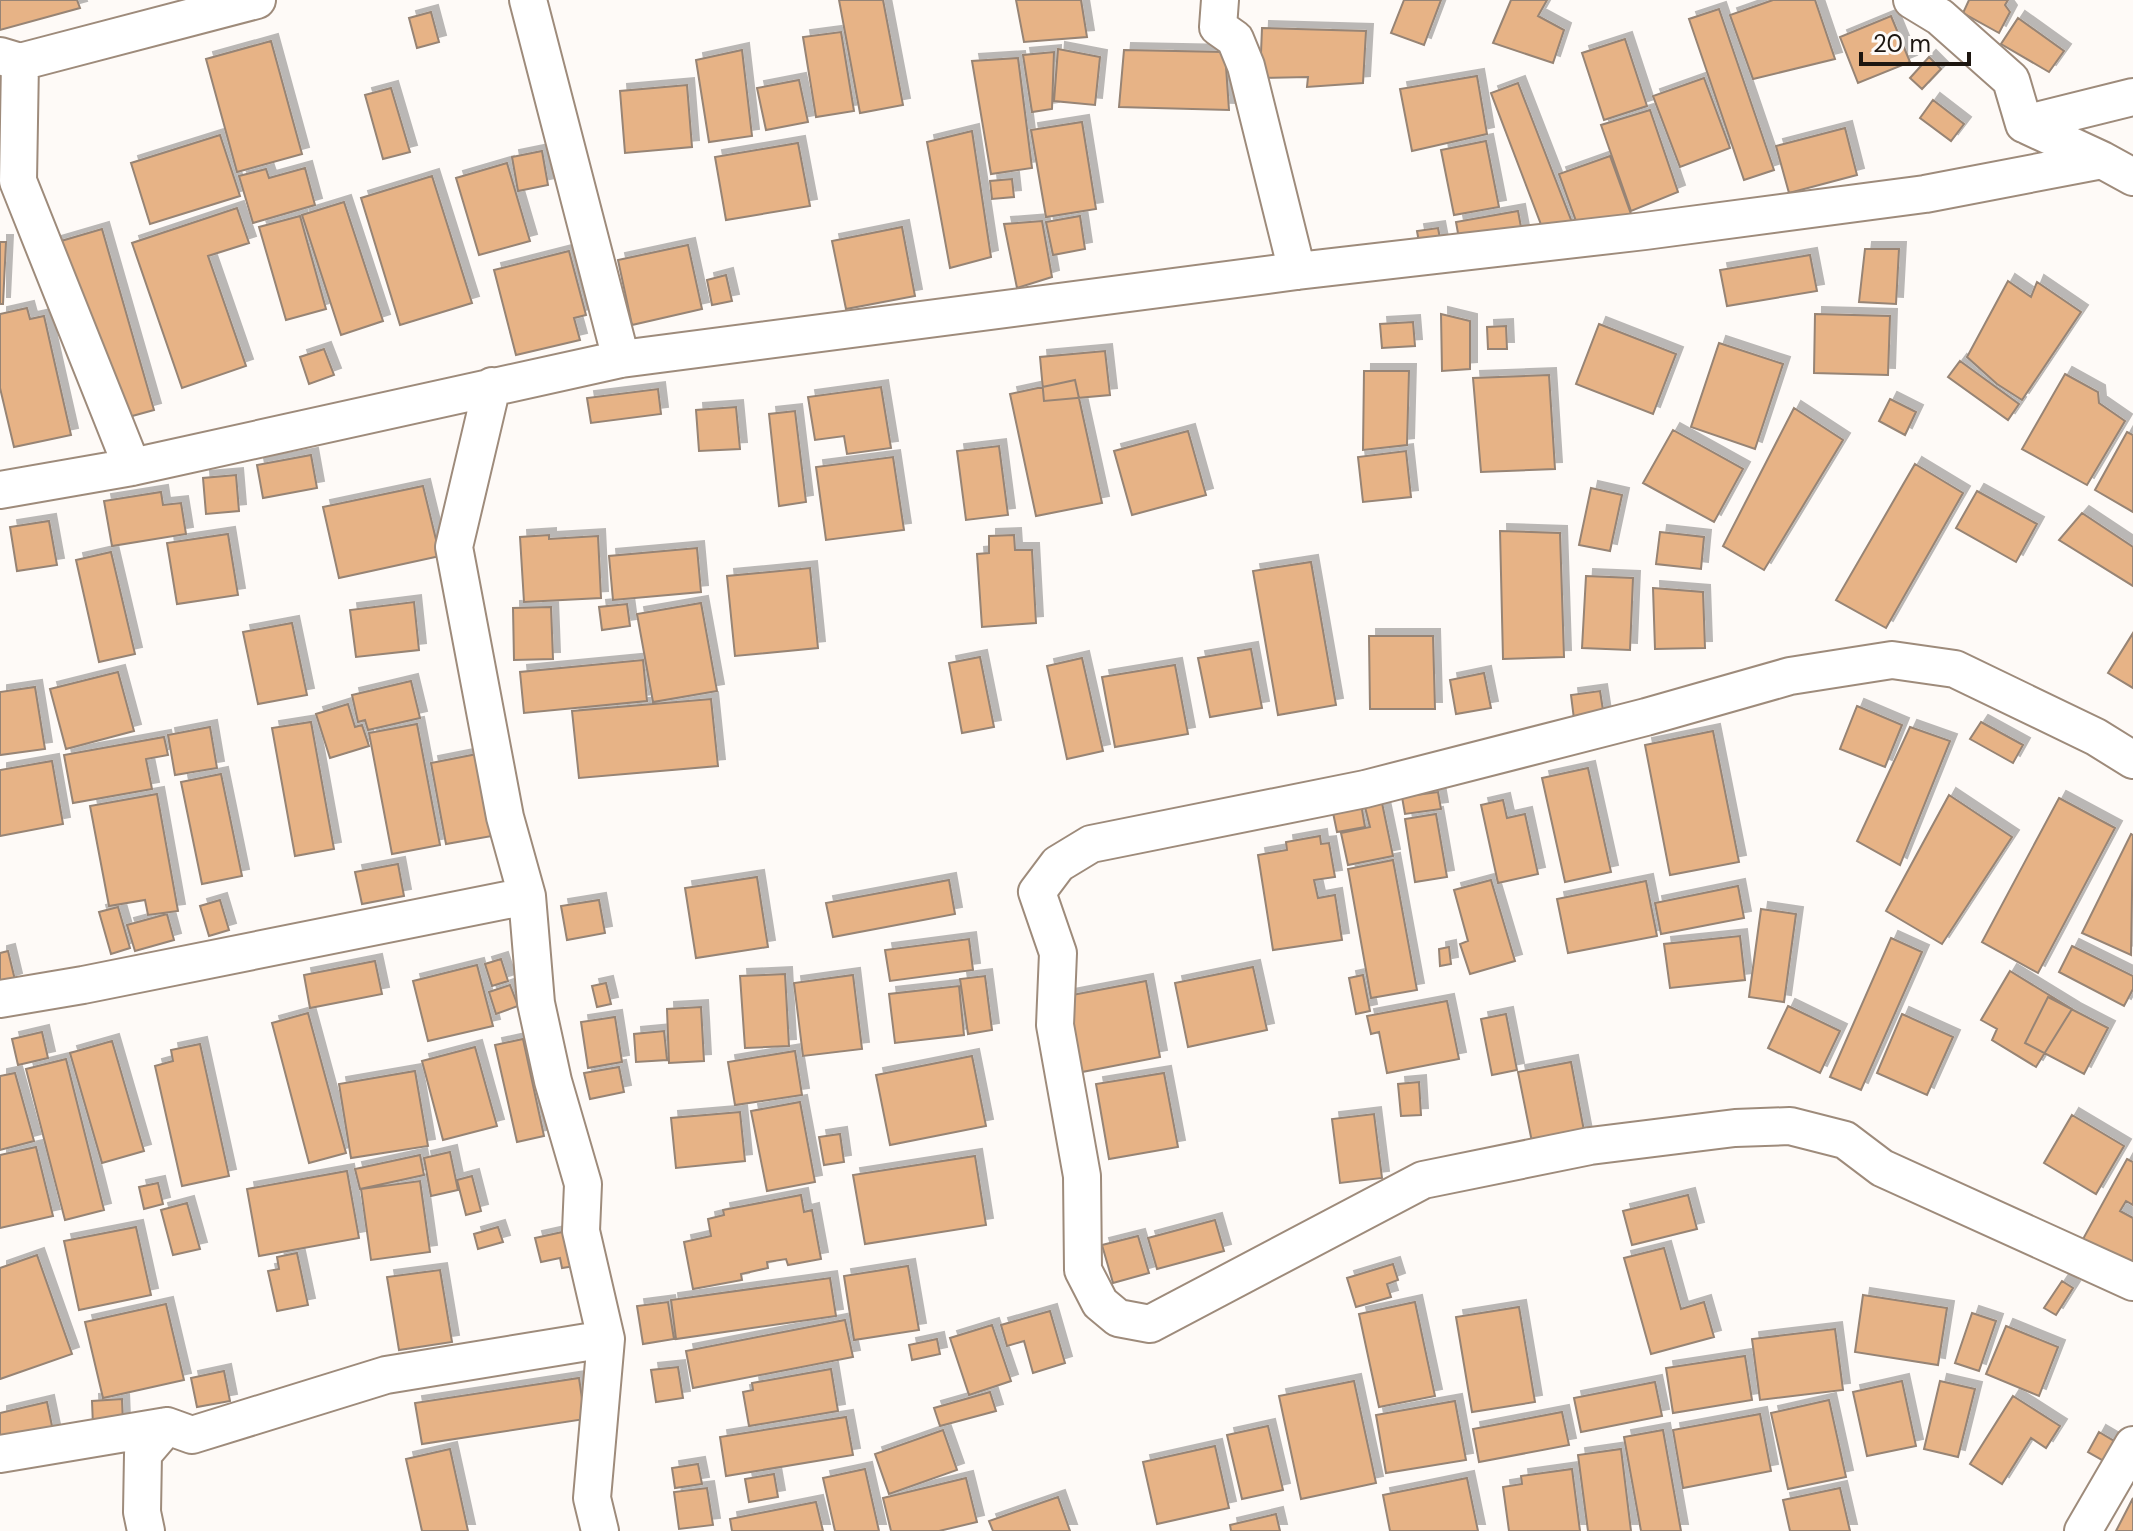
<svg xmlns="http://www.w3.org/2000/svg" width="2133" height="1531" font-family="'DM Sans',sans-serif">
<style>
.building{fill:#e7b386;stroke:#978474;stroke-width:2;filter:url(#shadow)}
.lines{fill:none;stroke-linecap:round;stroke-linejoin:round}
.street-casing{stroke:#9e8b7b;stroke-width:40}
.street{stroke:#fff;stroke-width:36}
</style>
<defs>
<filter id="shadow"><feDropShadow dx="7" dy="-7" stdDeviation="0" flood-color="#0004"/></filter>
</defs>
<rect width="100%" height="100%" fill="#fefaf7"/>
<path class="building" d="M0 0H77L80 8 0 30Z
M839 0H883L903 105 860 113Z
M1016 0H1081L1087 37 1024 42Z
M1404 0H1441L1424 45 1391 33Z
M1511 0H1547L1538 16 1564 30 1553 63 1493 43Z
M1773 0H1815L1835 59 1753 79 1730 15Z
M1969 0H2008L2005 5 2010 12 1999 33 1963 13Z
M1719 9 1774 170 1744 180 1689 19Z
M431 12 439 42 417 48 409 18Z
M1891 16 1910 62 1858 83 1840 37Z
M2018 18 2064 51 2049 72 2001 44Z
M1262 28 1366 31 1363 83 1307 87 1308 77 1260 78Z
M841 32 854 111 816 117 803 37Z
M1625 39 1647 106 1604 120 1582 53Z
M271 41 302 154 237 172 206 59Z
M1058 49 1100 57 1095 105 1054 101Z
M742 50 752 136 709 142 696 60Z
M1124 50 1225 52 1229 110 1119 107Z
M1054 52 1052 109 1032 112 1023 55Z
M1929 57 1941 69 1922 89 1910 78Z
M1018 58 1032 168 991 174 972 61Z
M1477 76 1487 134 1412 151 1400 89Z
M1704 78 1730 148 1680 167 1653 96Z
M799 80 808 122 766 130 757 88Z
M1518 83 1573 225 1545 235 1491 93Z
M687 85 692 147 625 153 620 91Z
M391 88 410 152 383 159 365 95Z
M1933 100 1964 124 1951 141 1920 118Z
M1650 110 1678 192 1631 211 1601 125Z
M1082 122 1096 209 1046 217 1031 130Z
M1845 128 1857 175 1789 193 1776 146Z
M972 131 991 257 950 268 927 142Z
M220 135 240 196 150 224 131 163Z
M1486 141 1499 207 1454 215 1441 150Z
M798 143 810 206 726 220 715 157Z
M542 151 548 185 518 191 512 157Z
M1610 156 1631 214 1580 232 1559 174Z
M507 163 530 241 479 255 456 178Z
M305 168 315 205 253 223 239 176 266 169 269 178Z
M432 176 472 303 400 325 361 198Z
M1012 179 1014 197 992 199 990 181Z
M344 202 383 321 341 335 302 215Z
M237 208 249 243 208 256 246 366 182 388 132 243Z
M1518 211 1523 238 1461 250 1456 222Z
M300 216 326 309 286 320 259 227Z
M1080 216 1085 249 1053 255 1046 222Z
M1042 221 1052 277 1017 288 1004 224Z
M902 227 915 296 846 309 832 241Z
M1438 228 1442 249 1421 253 1417 231Z
M102 229 154 410 96 426 44 246Z
M0 242H6L3 304H0Z
M688 245 702 309 632 325 618 260Z
M1865 249H1899L1896 304 1859 302Z
M569 251 586 315 574 318 580 340 516 355 494 270Z
M1810 255 1817 291 1727 306 1720 270Z
M726 275 732 301 712 305 707 280Z
M2008 281 2031 297 2037 282 2081 312 2022 400 1997 384 1967 357Z
M27 308 30 319 44 316 71 435 14 447 0 388V314Z
M1441 314 1470 321V369L1442 371Z
M1815 314 1890 316 1888 375 1814 373Z
M1413 322 1415 346 1382 348 1380 324Z
M1599 324 1676 354 1653 414 1576 384Z
M1506 326 1507 349H1488L1487 327Z
M1719 343 1783 364 1755 449 1691 427Z
M324 349 334 375 309 384 300 357Z
M1105 351 1110 395 1044 401 1040 357Z
M1960 361 2019 404 2008 420 1948 377Z
M1364 371H1409L1407 445 1363 450Z
M2065 374 2098 392 2099 403 2125 421 2087 485 2022 449Z
M1549 375 1555 469 1481 472 1473 378Z
M1075 380 1102 503 1036 516 1010 394Z
M881 387 891 448 847 454 844 436 815 440 808 397Z
M658 389 661 414 591 423 587 398Z
M1890 399 1916 412 1905 435 1879 421Z
M736 407 740 449 699 451 696 410Z
M1794 408 1843 440 1764 570 1723 546Z
M795 411 806 502 779 506 769 414Z
M1673 430 1743 469 1714 522 1643 483Z
M1188 431 1206 495 1132 515 1114 451Z
M2127 432 2133 435V512L2095 490Z
M999 446 1008 515 966 520 957 451Z
M1406 451 1411 497 1363 502 1358 457Z
M311 455 317 488 263 498 257 465Z
M893 457 904 530 826 540 816 467Z
M1915 464 1963 493 1886 628 1836 600Z
M236 475 239 511 206 514 203 478Z
M423 486 440 556 339 578 323 507Z
M1591 488 1622 495 1610 551 1579 545Z
M1977 491 2037 524 2016 562 1956 528Z
M161 492 163 505 181 503 186 534 112 546 104 501Z
M2082 513 2133 547V586L2059 540Z
M49 521 57 565 17 571 10 527Z
M1500 531 1560 533 1564 657 1503 659Z
M1660 532 1704 537 1701 569 1656 564Z
M228 534 238 595 177 604 167 543Z
M549 535V539L598 536 601 598 524 602 520 537Z
M1014 535 1015 550H1032L1036 623 982 627 977 554 989 553V536Z
M697 548 701 592 613 600 609 556Z
M111 552 135 654 99 662 76 560Z
M1311 562 1336 705 1278 715 1253 571Z
M810 568 818 648 735 656 727 576Z
M1586 576 1633 578 1630 650 1582 648Z
M1653 588 1703 592 1705 648 1655 649Z
M414 602 419 650 356 657 350 610Z
M701 603 717 691 653 702 637 614Z
M627 604 630 626 602 630 599 607Z
M551 607 553 659 514 660 513 608Z
M292 623 307 695 258 704 243 632Z
M2133 633V688L2108 673Z
M1369 636H1433L1435 709H1370Z
M1251 649 1262 708 1210 717 1198 658Z
M980 657 994 727 962 733 949 663Z
M1082 658 1103 751 1067 759 1047 666Z
M643 660 647 701 524 713 520 672Z
M1175 665 1188 734 1115 747 1102 677Z
M118 672 134 731 66 749 50 689Z
M1484 673 1491 708 1456 714 1450 680Z
M411 681 420 718 368 730 365 720 358 722 352 695Z
M35 687 45 749 0 755V692Z
M1600 691 1605 723 1575 727 1571 695Z
M711 699 718 766 579 778 572 711Z
M348 704 355 727 362 725 369 746 330 758 316 714Z
M1857 706 1902 725 1885 767 1840 749Z
M311 722 334 849 295 856 272 728Z
M1981 722 2023 745 2013 763 1970 739Z
M417 724 440 845 392 854 369 733Z
M210 727 217 768 175 775 168 735Z
M1910 727 1950 741 1900 865 1857 841Z
M1713 731 1739 862 1670 875 1645 745Z
M164 737 168 755 146 759 152 789 73 803 64 755Z
M477 754 492 836 446 844 431 763Z
M52 761 63 824 0 836V770Z
M1588 768 1611 872 1565 882 1542 778Z
M221 774 242 876 202 884 181 782Z
M1438 792 1441 809 1405 814 1402 797Z
M157 794 178 911 148 915 145 900 109 906 90 806Z
M1949 795 2012 837 1942 944 1886 911Z
M1360 798 1365 827 1337 832 1331 803Z
M2059 798 2115 828 2038 973 1982 942Z
M1503 800 1507 818 1525 814 1538 874 1498 883 1481 805Z
M1382 803 1393 856 1348 865 1341 833 1370 827 1365 807Z
M1436 814 1447 877 1415 882 1405 819Z
M2131 834 2133 835 2131 955 2082 933Z
M1320 836 1321 844 1329 843 1335 877 1314 880 1318 898 1335 895 1342 940 1273 950 1258 855 1287 850 1286 842Z
M1393 860 1417 990 1371 998 1348 869Z
M398 864 404 896 362 904 355 872Z
M757 877 768 947 696 958 685 888Z
M949 880 955 914 833 937 826 903Z
M1491 880 1515 961 1470 974 1460 944 1468 941 1454 890Z
M1646 881 1657 936 1568 953 1557 899Z
M1738 886 1744 918 1661 934 1655 903Z
M220 900 229 930 209 936 200 906Z
M599 900 605 933 567 940 561 906Z
M118 907 130 948 111 954 99 912Z
M1761 909 1796 914 1784 1002 1749 997Z
M167 914 174 940 135 951 127 925Z
M1740 936 1745 980 1670 988 1664 944Z
M1891 938 1922 952 1861 1090 1830 1077Z
M969 939 973 970 890 981 885 950Z
M2072 946 2133 976V989L2124 1006 2059 972Z
M1449 947 1451 964 1440 966 1439 949Z
M8 951 15 980 0 985V953Z
M501 959 508 981 492 986 485 964Z
M375 961 382 994 310 1008 304 975Z
M477 965 493 1026 428 1041 413 981Z
M1253 967 1267 1030 1188 1047 1175 983Z
M2010 971 2072 1009 2036 1067 1992 1040 1997 1029 1981 1020Z
M785 974 789 1046 745 1048 740 976Z
M853 975 862 1049 803 1056 794 983Z
M1363 975 1370 1011 1356 1014 1349 978Z
M985 976 992 1030 968 1034 960 979Z
M1146 981 1160 1057 1082 1072 1067 996Z
M606 983 611 1004 597 1007 592 986Z
M510 985 518 1006 496 1014 489 992Z
M959 986 964 1035 895 1043 889 994Z
M2048 997 2108 1028 2084 1074 2025 1043Z
M1447 1001 1459 1059 1387 1073 1379 1032 1371 1034 1367 1016Z
M1788 1006 1840 1031 1820 1073 1768 1048Z
M701 1007 704 1061 669 1063 667 1009Z
M308 1013 346 1153 309 1163 272 1023Z
M1506 1014 1517 1070 1492 1075 1481 1019Z
M1902 1014 1953 1037 1927 1095 1877 1073Z
M615 1017 622 1062 588 1068 581 1022Z
M664 1031 667 1060 636 1062 634 1034Z
M42 1032 48 1058 18 1065 12 1039Z
M523 1039 544 1136 517 1142 495 1045Z
M112 1041 144 1151 102 1163 70 1053Z
M200 1044 229 1176 182 1186 155 1066 173 1061 171 1050Z
M475 1047 497 1126 443 1140 422 1061Z
M795 1051 802 1095 735 1105 728 1062Z
M972 1056 986 1126 890 1145 876 1075Z
M66 1059 104 1210 65 1220 26 1069Z
M1571 1062 1585 1136 1533 1147 1518 1072Z
M619 1067 624 1092 590 1099 584 1073Z
M415 1071 428 1146 351 1158 339 1084Z
M15 1073 34 1141 0 1150V1076Z
M1164 1073 1178 1147 1109 1159 1096 1084Z
M1419 1082 1421 1115 1401 1116 1398 1084Z
M800 1102 815 1182 767 1191 751 1111Z
M740 1112 745 1161 676 1168 671 1118Z
M1374 1114 1382 1178 1340 1183 1332 1119Z
M2072 1115 2124 1146 2096 1194 2044 1163Z
M840 1134 844 1162 824 1165 819 1137Z
M36 1147 53 1216 0 1228V1155Z
M450 1152 458 1190 431 1196 424 1158Z
M420 1155 424 1175 360 1189 355 1169Z
M975 1156 986 1225 865 1244 853 1175Z
M2127 1159 2133 1162V1205L2126 1201 2120 1211 2133 1218V1267L2083 1239Z
M347 1171 359 1238 259 1256 247 1189Z
M472 1176 481 1211 466 1215 457 1180Z
M420 1181 430 1252 371 1260 361 1189Z
M158 1183 163 1204 144 1209 139 1187Z
M801 1195 804 1212 812 1210 821 1259 788 1265 786 1259 767 1262 768 1268 741 1274 742 1280 693 1289 684 1242 711 1236 708 1219 724 1215 723 1210Z
M1688 1195 1697 1229 1632 1245 1623 1211Z
M187 1203 200 1249 173 1255 161 1210Z
M1215 1220 1224 1251 1157 1269 1148 1238Z
M136 1227 151 1295 79 1310 64 1241Z
M498 1227 503 1242 478 1249 474 1234Z
M567 1231 575 1266 562 1268 560 1258 541 1262 535 1238Z
M1138 1236 1149 1273 1113 1283 1102 1245Z
M1664 1248 1681 1309 1704 1302 1714 1337 1651 1354 1624 1258Z
M297 1253 308 1305 277 1311 268 1271 279 1269 277 1257Z
M37 1255 72 1354 0 1379V1268Z
M1393 1264 1398 1280 1387 1284 1391 1297 1356 1307 1347 1278Z
M908 1266 919 1330 854 1340 844 1276Z
M440 1270 452 1342 399 1350 387 1277Z
M830 1278 836 1316 676 1339 671 1300Z
M2062 1281 2073 1288 2056 1315 2044 1308Z
M1863 1295 1947 1308 1938 1365 1855 1352Z
M668 1302 674 1339 643 1344 637 1306Z
M1415 1302 1435 1396 1379 1407 1359 1314Z
M166 1304 184 1380 103 1398 85 1322Z
M1519 1307 1535 1402 1472 1412 1456 1317Z
M1050 1311 1065 1363 1033 1373 1024 1341 1007 1346 1001 1325Z
M1972 1313 1996 1321 1979 1371 1955 1363Z
M845 1320 853 1357 693 1388 686 1351Z
M992 1325 1011 1381 969 1395 950 1338Z
M2006 1326 2058 1347 2039 1396 1986 1374Z
M1835 1329 1843 1390 1760 1400 1752 1339Z
M937 1339 940 1354 912 1360 909 1345Z
M1745 1356 1752 1400 1673 1413 1666 1368Z
M678 1367 683 1398 656 1402 651 1370Z
M831 1369 838 1411 749 1426 743 1392 753 1390 752 1383Z
M224 1371 230 1401 197 1407 191 1378Z
M579 1378 585 1419 422 1444 415 1403Z
M1354 1381 1376 1483 1301 1499 1279 1396Z
M1902 1381 1916 1446 1867 1456 1853 1392Z
M1940 1381 1975 1389 1958 1457 1924 1449Z
M1655 1382 1662 1416 1581 1432 1574 1398Z
M990 1392 996 1411 940 1426 934 1408Z
M2013 1396 2060 1426 2046 1448 2031 1438 2002 1484 1970 1464Z
M122 1399 123 1424 93 1426 92 1401Z
M1829 1400 1846 1477 1788 1489 1771 1413Z
M1455 1401 1466 1460 1386 1473 1376 1415Z
M47 1402 53 1431 0 1441V1413Z
M1562 1412 1569 1445 1479 1462 1473 1429Z
M1760 1414 1771 1471 1683 1488 1673 1430Z
M846 1417 853 1455 726 1476 720 1437Z
M1268 1426 1283 1490 1242 1499 1227 1435Z
M943 1430 957 1470 889 1494 875 1454Z
M1663 1430 1681 1531H1641L1624 1437Z
M2099 1432 2114 1441 2104 1461 2088 1452Z
M1215 1446 1229 1508 1157 1524 1143 1462Z
M450 1449 468 1531H422L406 1459Z
M1621 1449 1631 1531H1588L1578 1455Z
M698 1464 702 1484 675 1488 672 1468Z
M865 1469 879 1531H835L823 1478Z
M1572 1469 1580 1531H1509L1503 1487 1522 1484 1521 1476Z
M774 1474 778 1497 749 1502 745 1479Z
M966 1478 977 1522 939 1531H891L883 1498Z
M1467 1478 1478 1531H1390L1383 1495Z
M707 1488 713 1525 679 1529 674 1492Z
M1840 1488 1850 1531H1790L1783 1500Z
M1058 1497 1070 1531H993L989 1521Z
M2133 1498V1531H2116Z
M816 1502 823 1531H732L730 1519Z
M1276 1514 1280 1531H1231L1230 1525Z"/>
<g class="lines">
<defs>
<path id="street" d="M528 0 621 359
M1220 0 1218 27 1235 39 1246 66 1297 271
M1912 0 1940 17 2011 80 2024 124 2102 160
M0 56 20 62 18 181 132 467
M20 62 257 0
M2024 124 2133 97
M492 386 454 547 505 817 527 896 536 1003 553 1081 583 1184 581 1231 606 1339 592 1498 600 1531
M0 490 132 467 621 359 1297 271 1645 231 1925 194 2102 160 2133 177
M2133 760 2096 737 1955 669 1892 660 1790 676 1646 717 1365 789 1091 844 1058 864 1037 892 1058 953 1055 1025 1082 1176 1083 1270 1100 1303 1118 1318 1150 1324 1423 1180 1590 1146 1735 1128 1790 1126 1845 1140 1882 1168 2133 1282
M0 999 83 985 527 896
M0 1454 167 1426
M146 1531 142 1512 143 1454 167 1426 192 1435 386 1375 606 1339
M2083 1531 2133 1445"/>
</defs>
<use href="#street" class="street-casing"/>
<use href="#street" class="street"/>
</g>
<path d="M1861 52v12h108v-12" fill="none" stroke="#1d1610" stroke-width="4"/>
<text x="1873" y="52" font-size="24" fill="#1d1610" stroke="#fefaf7" stroke-width="6" paint-order="stroke">20 m</text>
</svg>
